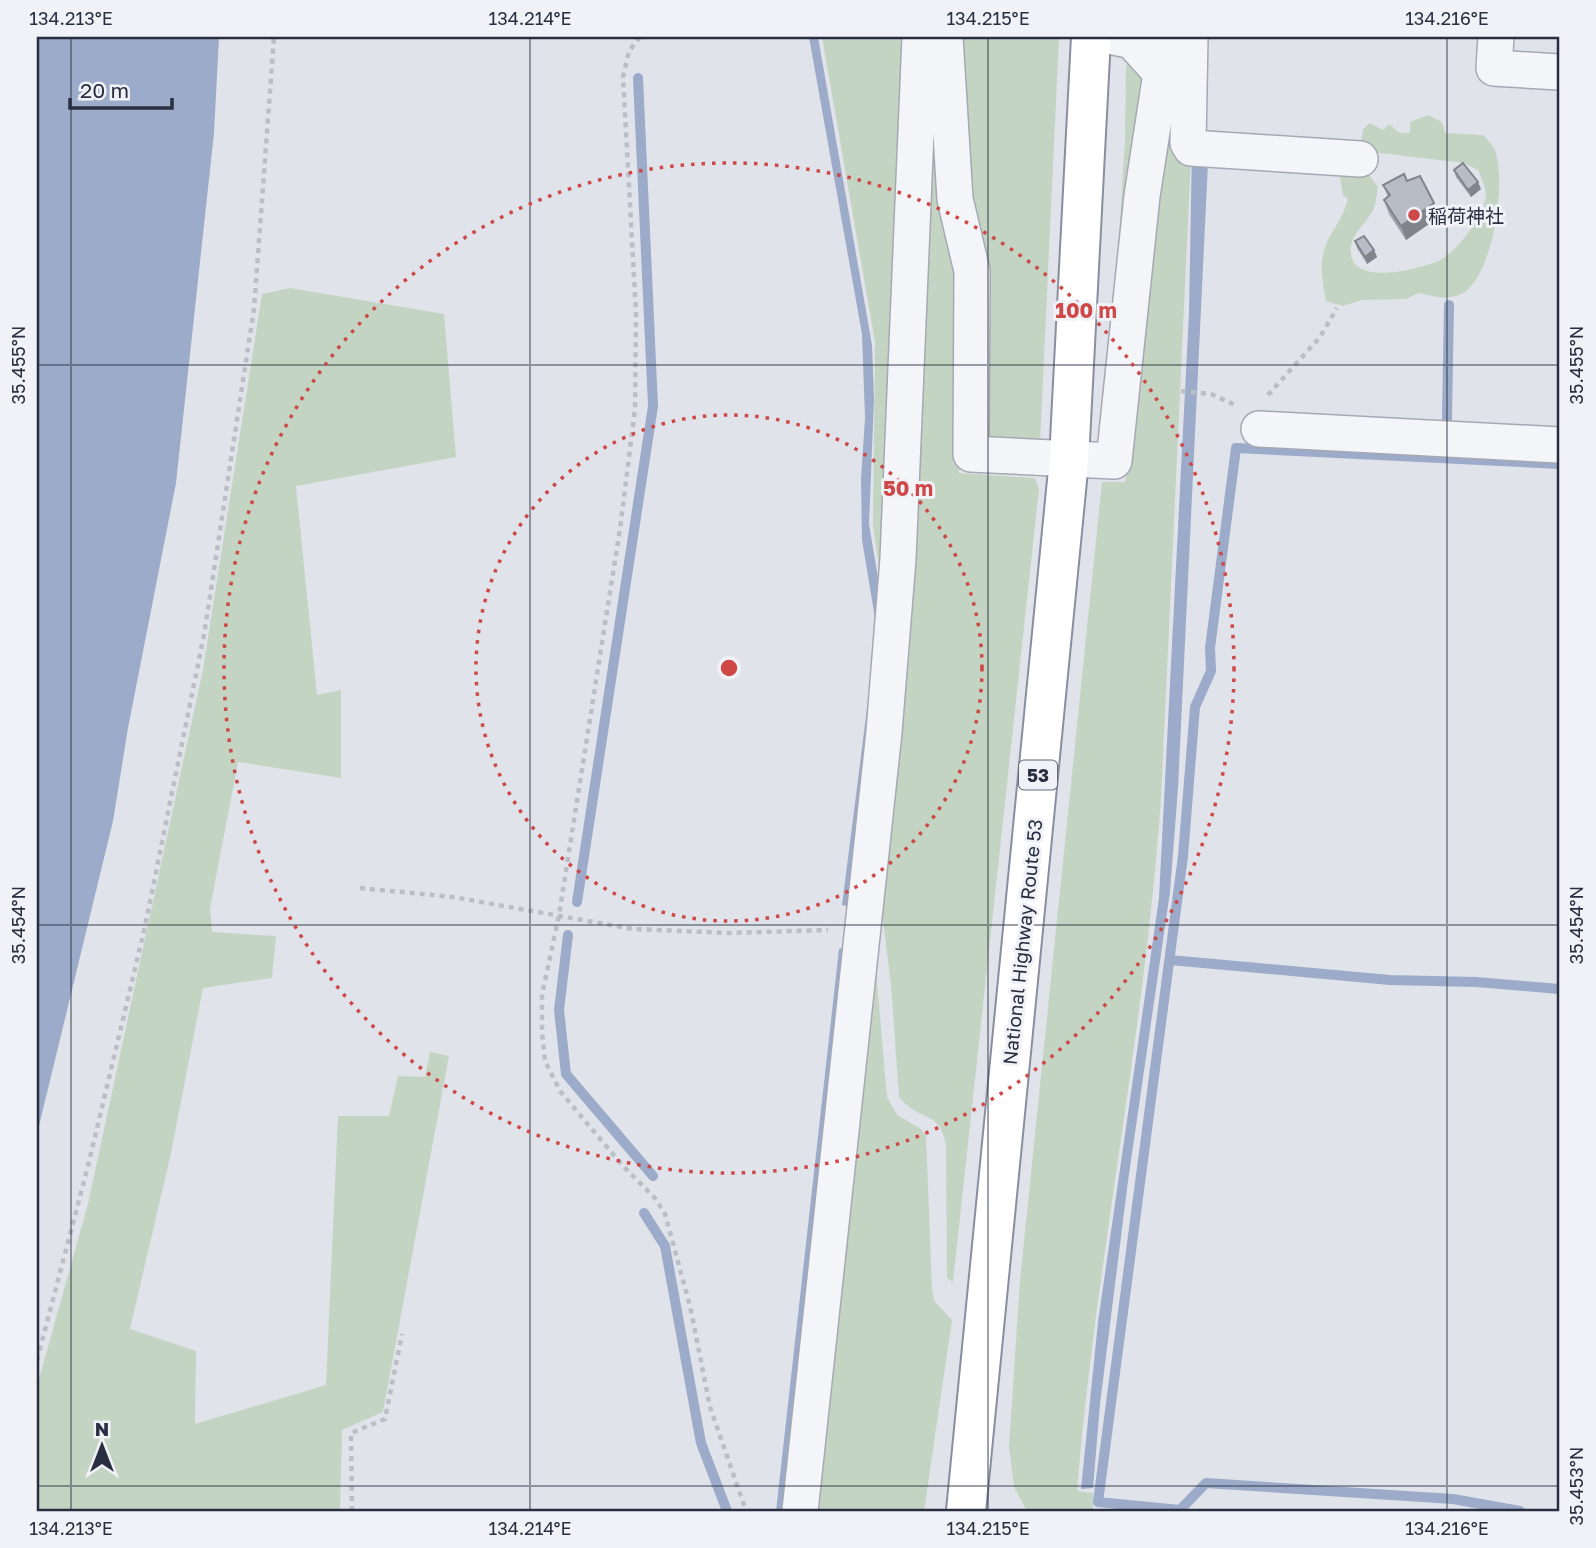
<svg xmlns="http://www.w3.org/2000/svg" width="1596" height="1548" font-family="'Golos Text','Noto Sans JP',sans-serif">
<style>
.green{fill:#c4d4c2}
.water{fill:#9cabc9}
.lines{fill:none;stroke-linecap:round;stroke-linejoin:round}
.stream{stroke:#9cabc9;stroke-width:10}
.street-casing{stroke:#a6a9b4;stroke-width:38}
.highway-casing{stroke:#898ea0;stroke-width:42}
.path{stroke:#bbbec5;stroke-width:4.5;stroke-dasharray:5 5;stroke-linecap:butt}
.street{stroke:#f4f5f8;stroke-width:35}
.highway{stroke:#fff;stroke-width:38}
.wall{fill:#9ea2aa}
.shaded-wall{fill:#81848b}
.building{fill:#b8bcc6;stroke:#81848b;stroke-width:2}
.ticks{fill:none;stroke:#292f41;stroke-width:2;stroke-opacity:0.45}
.ring{fill:none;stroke:#cd4847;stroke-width:3.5;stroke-dasharray:3.5 7}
.poi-dot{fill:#cd4847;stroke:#f1f2f7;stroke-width:2.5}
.labels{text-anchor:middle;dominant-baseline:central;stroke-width:6;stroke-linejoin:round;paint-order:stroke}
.shield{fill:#f1f2f7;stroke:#656a78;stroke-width:2}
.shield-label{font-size:18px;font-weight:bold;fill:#292f41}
.poi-label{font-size:19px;fill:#292f41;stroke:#f1f2f7;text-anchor:start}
.street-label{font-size:19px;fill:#292f41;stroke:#f1f2f7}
.centre{fill:#cd4847;stroke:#f1f2f7;stroke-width:3.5}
.ring-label{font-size:21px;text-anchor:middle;font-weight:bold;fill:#cd4847;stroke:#f1f2f7;stroke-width:6;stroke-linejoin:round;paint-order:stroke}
.neatline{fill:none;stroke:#292f41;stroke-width:2.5}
.ticks-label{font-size:18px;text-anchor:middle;fill:#292f41}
</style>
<rect width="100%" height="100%" fill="#e1e3ea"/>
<path class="green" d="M822 37H914L886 613 873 526 875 342Z
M925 37 965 360 959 473 1035 478 1039 489 953 1282 947 1278 946 1145C939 1108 921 1124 899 1097L891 985 879 888Z
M952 37H1059L1040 444 988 439Z
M1129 61 1147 89 1113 333 1125 140 1126 66Z
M1167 96 1191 157 1161 799C1145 1031 1096 1259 1077 1491L1093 1493V1510L1104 1511H1027L1014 1487 1009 1447 1020 1280 1102 482H1125Z
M1428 115 1442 122 1445 133 1483 135C1487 139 1491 143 1494 148 1508 177 1493 280 1461 294 1446 301 1433 296 1418 293L1406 299 1362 300 1343 306 1326 301C1322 280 1318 260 1328 240 1336 225 1344 215 1348 199L1343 195 1340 178 1351 165 1363 167 1378 187C1377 193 1376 202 1374 208 1367 224 1348 235 1351 254 1355 286 1417 269 1436 262 1455 255 1484 216 1486 196 1486 188 1481 178 1478 170L1464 163 1355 150 1361 143 1363 129 1370 123 1383 130 1389 124 1400 133H1410V122Z
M290 288 444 314 456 457 296 486 317 695 341 690V778L238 762 210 908 212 932 276 936 272 978 203 988 171 1153 130 1329 196 1351 195 1424 326 1385 338 1116H389L398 1076 425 1077 430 1052 449 1056 383 1412 342 1430 340 1511H37V1386L88 1204 203 669 262 294Z
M875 959 887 1097 897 1115 921 1129 926 1136 932 1288 934 1301 952 1320 924 1511H808Z"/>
<path class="water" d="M37 37H219L214 133 176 483 128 728 113 821 37 1134Z
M809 37H818L872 345 874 399 869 524 881 596 854 908 842 905 877 630 862 540 861 479 865 418 862 334Z
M1194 37H1208L1205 77 1208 163 1178 788 1170 892 1128 1181 1100 1404 1093 1488 1081 1489 1098 1322 1159 898 1189 313Z
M853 944 789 1511H776L839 949Z"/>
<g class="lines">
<path class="stream" d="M1447 419 1449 305
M577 902 653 406 638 78
M568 935 559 1010 566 1074 653 1176
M1170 960 1390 980 1476 982 1559 989
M644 1213 665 1246 701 1443 727 1511
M1520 1511 1453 1499 1206 1483 1180 1510 1098 1502 1183 856 1195 707 1211 671 1210 648 1236 448 1559 464"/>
<defs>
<path id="street" d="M945 37 955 199 972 271 971 454 1114 461 1142 196 1161 73
M1113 37 1132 41 1161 73 1166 50
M1190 37 1188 143 1191 148 1360 159
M1496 37 1494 68 1559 72
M1259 429 1559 445
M800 1511 884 732 898 559 920 37"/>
<path id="highway" d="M966 1511 1069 460 1091 37"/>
</defs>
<use href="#street" class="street-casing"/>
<use href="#highway" class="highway-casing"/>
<path class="path" d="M640 37 629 51 623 77 636 313 635 409 620 529 559 915 542 995V1032L545 1061 560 1091 622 1165 655 1198 665 1214 690 1306 710 1407 746 1511
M1181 391 1211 394 1237 406
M1268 395 1320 337 1337 308
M360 888 453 897 633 929 729 933 828 930
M37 1360 87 1170 144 931 204 635 254 309 274 37
M352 1511 351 1433 385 1419 402 1334"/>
<use href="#street" class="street"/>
<use href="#highway" class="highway"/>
</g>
<path class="wall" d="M1454 170 1481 189 1471 197 1456 177Z
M1407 181 1439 217 1406 240 1389 214 1384 200 1388 197 1383 185Z
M1355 241 1374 250 1377 257 1367 264 1357 248Z"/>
<path class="shaded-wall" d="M1478 182 1481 189 1471 197 1468 190Z
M1434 203 1439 217 1406 240 1401 226Z
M1374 250 1377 257 1367 264 1365 257Z"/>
<path class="building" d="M1463 163 1478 182 1468 190 1454 170Z
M1404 174 1407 181 1420 176 1434 203 1401 226 1384 200 1390 195 1383 185Z
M1364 236 1374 250 1365 257 1355 241Z"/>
<path class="ticks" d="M71 37V1511M530 37V1511M988 37V1511M1447 37V1511M37 365H1559M37 925H1559M37 1486H1559"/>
<g class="ring">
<circle cx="729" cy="668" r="253"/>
<circle cx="729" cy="668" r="505"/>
</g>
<circle class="poi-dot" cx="1414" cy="215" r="7"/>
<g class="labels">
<rect class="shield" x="1019" y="760.5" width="38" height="29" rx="5"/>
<g class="shield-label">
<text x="1038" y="775">53</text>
</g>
<g class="poi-label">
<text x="1428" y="215">稲荷神社</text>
</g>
<g class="street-label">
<text transform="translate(1022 942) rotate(-84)">National Highway Route 53</text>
</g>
</g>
<circle cx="729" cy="668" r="10" class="centre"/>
<g class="ring-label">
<text x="1086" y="318">100 m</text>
<text x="908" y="496">50 m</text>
</g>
<rect width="1596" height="1548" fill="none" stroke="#f1f2f7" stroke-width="77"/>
<g transform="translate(102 1446)" stroke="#f1f2f7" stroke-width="5" paint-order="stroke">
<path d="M0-5L12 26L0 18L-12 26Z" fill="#292f41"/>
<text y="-10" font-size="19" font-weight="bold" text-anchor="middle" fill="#292f41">N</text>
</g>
<path d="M70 98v10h102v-10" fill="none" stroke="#292f41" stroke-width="3.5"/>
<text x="80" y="98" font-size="21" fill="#292f41" stroke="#f1f2f7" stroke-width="5" paint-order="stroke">20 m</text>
<rect x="38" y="38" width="1520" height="1472" class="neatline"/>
<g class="ticks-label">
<text x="71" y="25">134.213°E</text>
<text x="530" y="25">134.214°E</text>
<text x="988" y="25">134.215°E</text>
<text x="1447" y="25">134.216°E</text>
<text transform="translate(19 365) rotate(-90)" y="6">35.455°N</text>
<text transform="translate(1577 365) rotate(-90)" y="6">35.455°N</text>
<text transform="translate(19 925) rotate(-90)" y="6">35.454°N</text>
<text transform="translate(1577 925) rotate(-90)" y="6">35.454°N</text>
<text transform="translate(1577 1486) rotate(-90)" y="6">35.453°N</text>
<text x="71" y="1535">134.213°E</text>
<text x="530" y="1535">134.214°E</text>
<text x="988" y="1535">134.215°E</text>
<text x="1447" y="1535">134.216°E</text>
</g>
</svg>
